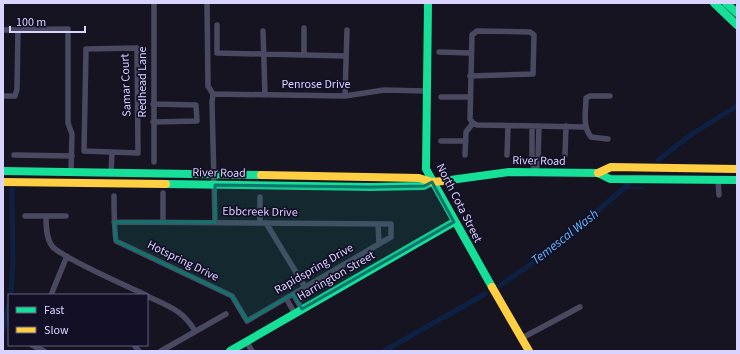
<svg xmlns="http://www.w3.org/2000/svg" width="740" height="354" font-family="'Source Sans 3',sans-serif">
<style>
.lines{fill:none;stroke-linecap:round;stroke-linejoin:round}
.stream{stroke:#0d2144;stroke-width:1.5}
.canal{stroke:#0d2144;stroke-width:5}
.street{stroke:#4a4962;stroke-width:5.5}
.fast{stroke:#16e098;stroke-width:8}
.slow{stroke:#ffcf43;stroke-width:8}
.marked{fill:#0f766e;fill-opacity:0.2;stroke:#0f766e;stroke-width:3;stroke-linejoin:round}
.labels{text-anchor:middle;dominant-baseline:central;stroke-width:3.5;stroke-linejoin:round;paint-order:stroke}
.street-label{font-size:12px;fill:#d9d4ff;stroke:#130f26}
.water-label{font-size:13px;font-style:italic;fill:#62b6ff;stroke:#130f26}
</style>
<rect width="100%" height="100%" fill="#161421"/>
<g class="lines">
<path class="stream" d="M625 188H644"/>
<path class="canal" d="M658 160 692 134 737 106
M499 286 549 252 628 185
M11 295 13 260 12 190
M3 330 9 305
M384 351 485 294"/>
<path class="street" d="M154 3V162
M207 3 208 86 213 94
M217 25V53L346 56
M3 30 68 29V123L72 134 71 172
M263 31 265 95
M137 48 138 153 84 151 86 49Z
M439 52 471 53
M304 55V28
M470 76 533 74 534 35 530 32 477 31 472 35 470 119 473 123
M3 96H15L17 89 18 30
M345 96 347 30
M441 97H470
M153 104 196 105 197 121 153 122
M473 123 477 125 585 127
M532 126V161L535 173
M608 139 591 137C582 126 586 111 586 98L590 96H610
M441 141H466
M14 155 72 156
M465 155 466 132 473 123
M507 155 508 126
M565 155 566 126
M536 171 538 161 539 126
M111 173 112 153
M718 180 719 195
M114 196C114 211 114 226 116 241L232 296 247 321 391 237V224L114 222
M25 216H66
M46 216C46 225 46 238 52 246 60 257 129 287 146 295
M163 222V193
M215 222 212 102 213 94 345 96 384 90 426 91
M260 223V197
M266 223 305 287
M378 224 379 244
M293 294 302 309
M51 295 67 256
M147 296C168 306 183 310 195 331
M286 298 295 314
M522 338 580 307
M246 341 252 351
M32 345 44 351
M134 345 139 351
M161 351 226 314"/>
<path class="fast" d="M428 3 426 169 492 287
M714 3 737 25
M726 3 737 13
M3 171 261 175
M443 181 509 172 598 173 610 179 737 180
M166 184 371 187 424 186 432 182
M230 351 454 222"/>
<path class="slow" d="M598 173 611 167 737 169
M261 175 419 178 432 182 443 181
M3 182 166 184
M492 287 529 351"/>
</g>
<path class="marked" d="M432 182 454 222 302 309 293 294 247 321 232 296 116 241 114 222H215V185L371 187 424 186Z"/>
<g class="labels">
<g class="street-label">
<text transform="translate(142 82) rotate(-90)">Redhead Lane</text>
<text x="316" y="84">Penrose Drive</text>
<text transform="translate(126 85) rotate(-92)">Samar Court</text>
<text transform="translate(539 161) rotate(1)">River Road</text>
<text transform="translate(219 173) rotate(1)">River Road</text>
<text transform="translate(459 203) rotate(63)">North Cota Street</text>
<text transform="translate(260 212) rotate(1)">Ebbcreek Drive</text>
<text transform="translate(183 261) rotate(26)">Hotspring Drive</text>
<text transform="translate(314 269) rotate(-30)">Rapidspring Drive</text>
<text transform="translate(336 276) rotate(-30)">Harrington Street</text>
</g>
<g class="water-label">
<text transform="translate(565 237) rotate(-38)">Temescal Wash</text>
</g>
</g>
<rect width="740" height="354" fill="none" stroke="#d9d4ff" stroke-width="8"/>
<rect x="8" y="294" width="140" height="52" fill="#130f26" stroke="#625e7d"/>
<rect x="16" y="307" width="20" height="6" fill="#16e098" stroke="#625e7d"/>
<text x="44" y="314" font-size="12" fill="#d9d4ff">Fast</text>
<rect x="16" y="327" width="20" height="6" fill="#ffcf43" stroke="#625e7d"/>
<text x="44" y="334" font-size="12" fill="#d9d4ff">Slow</text>
<path d="M10 26v6h75v-6" fill="none" stroke="#d9d4ff" stroke-width="2"/>
<text x="16" y="26" font-size="12" fill="#d9d4ff" stroke="#130f26" stroke-width="3" paint-order="stroke">100 m</text>
</svg>
